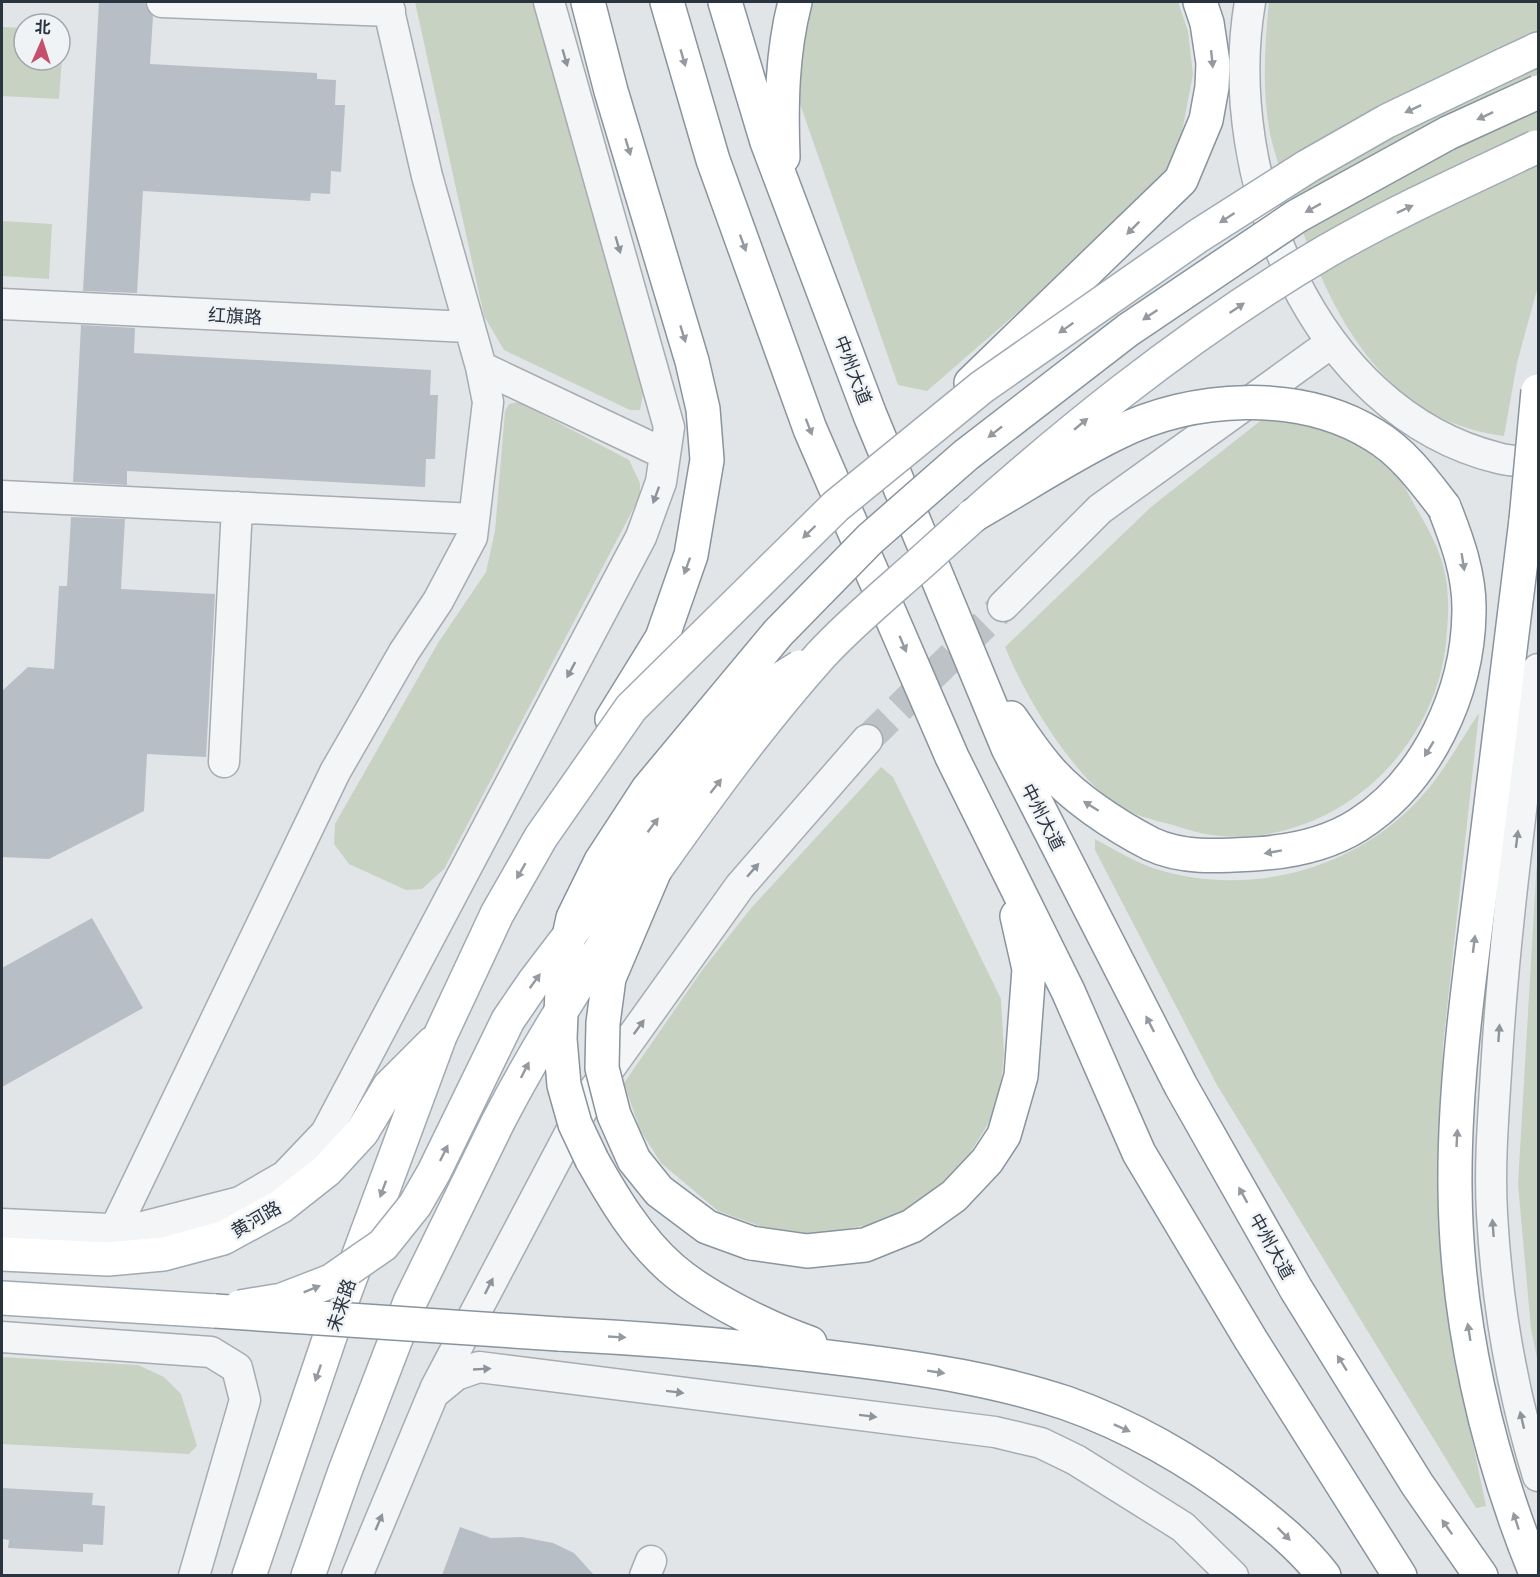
<svg xmlns="http://www.w3.org/2000/svg" width="1540" height="1577" font-family="'Archivo Narrow','Noto Sans SC',sans-serif">
<style>
.grass{fill:#c8d2c2}
.building{fill:#b8bec5}
.lines{fill:none;stroke-linecap:round;stroke-linejoin:round}
.minor-tunnel{stroke:#bcc2c6;stroke-width:30;stroke-dasharray:30 15;stroke-linecap:butt}
.minor-casing{stroke:#a6acb2;stroke-width:33}
.major-casing{stroke:#a1aab3;stroke-width:36}
.highway-casing{stroke:#89949e;stroke-width:36}
.minor{stroke:#f3f5f7;stroke-width:30}
.major{stroke:#fff;stroke-width:33}
.highway{stroke:#fff;stroke-width:33}
.major-bridge-casing{stroke:#a1aab3;stroke-width:36;stroke-linecap:butt}
.highway-bridge-casing{stroke:#89949e;stroke-width:36;stroke-linecap:butt}
.major-bridge{stroke:#fff;stroke-width:33}
.highway-bridge{stroke:#fff;stroke-width:33}
.oneway{fill:#8e949b}
.oneway2{fill:#949a9f}
.labels{text-anchor:middle;dominant-baseline:central;stroke-width:5;stroke-linejoin:round;paint-order:stroke}
.street-label{font-size:18px;fill:#2a343f;stroke:#f0f3f6}
</style>
<rect width="100%" height="100%" fill="#e1e5e8"/>
<path class="grass" d="M415 2H536L644 389 640 410H630L504 350 484 316Z
M810 2H1178L1188 31 1193 74 1179 148 1147 200 927 391 898 385 799 101 797 75Z
M1269 2H1538V286L1517 363 1504 436C1383 421 1331 314 1295 210 1286 184 1274 156 1269 128 1262 88 1265 42 1269 2Z
M2 27 24 28V60H60V30H64L59 99 2 96Z
M2 221 52 224 49 279 2 276Z
M519 402 629 460 640 483V496L444 869 422 889 406 890 349 864 334 844 335 824 438 643 486 572 495 531 505 411 509 404Z
M1264 418C1279 420 1296 421 1311 425 1334 432 1379 454 1395 473 1406 486 1413 504 1422 518 1449 565 1451 591 1446 643 1434 757 1327 850 1211 835 1198 833 1186 829 1173 825 1153 820 1132 815 1115 803 1072 775 1024 694 1005 647L1151 507Z
M1479 713 1443 1046 1438 1214 1451 1338 1486 1506 1476 1508 1217 1085 1095 850V839C1115 850 1135 862 1156 869 1253 899 1363 868 1428 789 1447 766 1462 738 1479 713Z
M881 767 893 777 1001 999 1004 1053 1000 1095 988 1124 958 1172 942 1187 895 1220 812 1235 768 1229 718 1211 661 1163 640 1130 624 1083 703 969 752 907Z
M1538 842V1363L1531 1329 1518 1184Z
M2 1357 138 1365 164 1377 181 1394 197 1446 189 1454 2 1444Z"/>
<path class="building" d="M99 2H145L147 9 153 16 150 64 317 73V79L336 80 335 105H345L341 172 331 171 330 194 311 193 310 201 143 191 137 293 83 291Z
M81 325 135 328 134 353 431 370 430 395H438L435 459H426L425 487 127 471V485L73 482Z
M71 517 125 519 121 589 215 594 206 757 147 754 144 811 49 859 2 857V691L28 667 54 669 59 586H67Z
M92 918 143 1008 2 1087V968Z
M2 1488 93 1493 92 1505 105 1506 103 1545 83 1544V1552L8 1548 9 1540 2 1539Z
M460 1527 491 1538 522 1537 553 1543 574 1553 594 1575H442Z"/>
<g class="lines">
<path class="minor-tunnel" d="M867 740 1003 606"/>
<defs>
<path id="minor" d="M162 2 390 11
M1250 2C1220 176 1312 412 1498 458 1511 462 1525 461 1538 462
M2 304 468 327
M481 367 665 454
M2 496 474 519
M1003 606 1100 509 1331 343
M1538 669C1523 798 1505 926 1497 1056 1494 1108 1489 1162 1492 1214 1497 1304 1512 1391 1538 1476
M224 762 237 507
M2 1224 131 1230 240 1202 285 1176 326 1133 641 537 661 482 669 427 549 2
M115 1229 335 772 404 652 438 601 472 537 488 402 481 367 427 176 387 2
M2 1337 211 1352 237 1368 245 1400 194 1576
M435 1389 589 1097 740 886 867 740
M357 1576 433 1394 456 1375 479 1367 995 1432 1041 1443 1076 1460 1183 1527 1233 1576
M645 1576 651 1561"/>
<path id="major" d="M1504 65 1538 49
M2 1254 108 1259 163 1254 223 1238 280 1207 327 1170 362 1132 389 1087 433 1043
M2 1298 215 1311
M249 1576 344 1295 440 1036
M308 1576 345 1471 410 1302 498 1122"/>
<path id="highway" d="M588 2 611 91 692 361 703 409 707 460 691 555 662 638 612 719
M667 2 713 160 810 429 952 757 1068 991 1139 1153 1251 1340 1400 1576
M725 2 767 142 870 415 1008 748 1181 1086 1296 1289 1417 1484 1481 1576
M783 157C781 105 782 52 795 2
M971 383 1181 180 1206 120 1212 87 1213 63 1207 23 1200 2
M1526 520C1511 639 1497 759 1482 878 1469 980 1454 1085 1455 1188 1456 1320 1487 1455 1537 1576
M1011 718C1022 734 1033 751 1046 766 1070 796 1116 826 1151 844 1183 859 1220 856 1254 854 1289 852 1328 844 1358 825 1427 781 1468 693 1469 612 1470 575 1457 540 1444 507
M592 1160C614 1199 638 1239 671 1268 704 1297 769 1329 810 1343
M751 1243 807 1251 865 1245 912 1226 954 1196 987 1161 1004 1135 1021 1076 1029 969 1017 916
M559 1334C657 1339 755 1347 853 1360 925 1369 997 1380 1066 1403 1129 1425 1192 1461 1244 1501 1273 1524 1302 1547 1324 1576"/>
</defs>
<use href="#minor" class="minor-casing"/>
<use href="#major" class="major-casing"/>
<use href="#highway" class="highway-casing"/>
<use href="#minor" class="minor"/>
<use href="#major" class="major"/>
<use href="#highway" class="highway"/>
<defs>
<path id="major-bridge" d="M440 1036 497 914 541 837 631 708 836 506 982 387 1198 236 1308 166 1387 121 1504 65
M498 1122C545 1031 601 946 660 863 711 791 763 720 821 655 855 618 897 585 934 551 1056 440 1184 335 1327 251 1395 212 1466 180 1536 147
M240 1307 282 1300 331 1281 383 1245 415 1205 434 1172 508 1020 534 982 751 697 800 667"/>
<path id="highway-bridge" d="M972 516C1020 489 1066 458 1115 434 1192 395 1300 389 1374 435 1403 452 1424 481 1444 507
M1526 520 1538 391
M655 870 609 978 603 1023 602 1068 614 1115 634 1160 659 1191 707 1227 751 1243
M592 1160 575 1124 564 1085 560 1039 563 965 573 918 601 861 648 789 778 633 870 539 966 455 1128 330 1297 216 1448 133 1538 92
M215 1311 559 1334"/>
</defs>
<use href="#major-bridge" class="major-bridge-casing"/>
<use href="#highway-bridge" class="highway-bridge-casing"/>
<use href="#major-bridge" class="major-bridge"/>
<use href="#highway-bridge" class="highway-bridge"/>
</g>
<defs><path id="oneway-solid" d="M-6-.8H1V-3.2L6.5 0L1 3.2V.8H-6Z" transform="scale(1.5)"/></defs>
<g class="oneway">
<use href="#oneway-solid" transform="translate(565 58) rotate(74)"/>
<use href="#oneway-solid" transform="translate(618 245) rotate(74)"/>
<use href="#oneway-solid" transform="translate(656 495) rotate(110)"/>
<use href="#oneway-solid" transform="translate(571 670) rotate(118)"/>
<use href="#oneway-solid" transform="translate(1517 839) rotate(-83)"/>
<use href="#oneway-solid" transform="translate(753 870) rotate(-49)"/>
<use href="#oneway-solid" transform="translate(639 1027) rotate(-54)"/>
<use href="#oneway-solid" transform="translate(1499 1033) rotate(-86)"/>
<use href="#oneway-solid" transform="translate(1493 1228) rotate(-94)"/>
<use href="#oneway-solid" transform="translate(489 1286) rotate(-63)"/>
<use href="#oneway-solid" transform="translate(482 1369) rotate(-3)"/>
<use href="#oneway-solid" transform="translate(675 1392) rotate(7)"/>
<use href="#oneway-solid" transform="translate(868 1416) rotate(7)"/>
<use href="#oneway-solid" transform="translate(1522 1420) rotate(-103)"/>
<use href="#oneway-solid" transform="translate(379 1522) rotate(-67)"/>
</g>
<g class="oneway2">
<use href="#oneway-solid" transform="translate(683 58) rotate(74)"/>
<use href="#oneway-solid" transform="translate(1212 59) rotate(84)"/>
<use href="#oneway-solid" transform="translate(1413 109) rotate(155)"/>
<use href="#oneway-solid" transform="translate(1485 116) rotate(155)"/>
<use href="#oneway-solid" transform="translate(628 147) rotate(73)"/>
<use href="#oneway-solid" transform="translate(1313 208) rotate(151)"/>
<use href="#oneway-solid" transform="translate(1405 209) rotate(-25)"/>
<use href="#oneway-solid" transform="translate(1227 218) rotate(147)"/>
<use href="#oneway-solid" transform="translate(1133 228) rotate(135)"/>
<use href="#oneway-solid" transform="translate(743 243) rotate(70)"/>
<use href="#oneway-solid" transform="translate(1237 308) rotate(-34)"/>
<use href="#oneway-solid" transform="translate(1150 315) rotate(146)"/>
<use href="#oneway-solid" transform="translate(1066 328) rotate(145)"/>
<use href="#oneway-solid" transform="translate(683 334) rotate(73)"/>
<use href="#oneway-solid" transform="translate(1081 424) rotate(-40)"/>
<use href="#oneway-solid" transform="translate(809 427) rotate(69)"/>
<use href="#oneway-solid" transform="translate(995 432) rotate(142)"/>
<use href="#oneway-solid" transform="translate(809 532) rotate(136)"/>
<use href="#oneway-solid" transform="translate(1463 562) rotate(81)"/>
<use href="#oneway-solid" transform="translate(687 566) rotate(110)"/>
<use href="#oneway-solid" transform="translate(903 644) rotate(67)"/>
<use href="#oneway-solid" transform="translate(1429 749) rotate(121)"/>
<use href="#oneway-solid" transform="translate(716 786) rotate(-52)"/>
<use href="#oneway-solid" transform="translate(1091 806) rotate(-148)"/>
<use href="#oneway-solid" transform="translate(653 825) rotate(-53)"/>
<use href="#oneway-solid" transform="translate(1273 852) rotate(170)"/>
<use href="#oneway-solid" transform="translate(521 871) rotate(120)"/>
<use href="#oneway-solid" transform="translate(1474 944) rotate(-83)"/>
<use href="#oneway-solid" transform="translate(535 981) rotate(-54)"/>
<use href="#oneway-solid" transform="translate(1150 1024) rotate(-117)"/>
<use href="#oneway-solid" transform="translate(525 1070) rotate(-63)"/>
<use href="#oneway-solid" transform="translate(1457 1138) rotate(-87)"/>
<use href="#oneway-solid" transform="translate(444 1153) rotate(-64)"/>
<use href="#oneway-solid" transform="translate(383 1189) rotate(110)"/>
<use href="#oneway-solid" transform="translate(1243 1195) rotate(-119)"/>
<use href="#oneway-solid" transform="translate(312 1289) rotate(-22)"/>
<use href="#oneway-solid" transform="translate(1469 1332) rotate(-99)"/>
<use href="#oneway-solid" transform="translate(617 1337) rotate(3)"/>
<use href="#oneway-solid" transform="translate(1342 1363) rotate(-122)"/>
<use href="#oneway-solid" transform="translate(936 1372) rotate(9)"/>
<use href="#oneway-solid" transform="translate(318 1373) rotate(109)"/>
<use href="#oneway-solid" transform="translate(1122 1428) rotate(24)"/>
<use href="#oneway-solid" transform="translate(1516 1521) rotate(-108)"/>
<use href="#oneway-solid" transform="translate(1447 1527) rotate(-125)"/>
<use href="#oneway-solid" transform="translate(1284 1534) rotate(45)"/>
</g>
<g class="labels">
<g class="street-label">
<text transform="translate(235 316) rotate(3)">红旗路</text>
<text transform="translate(853 370) rotate(69)">中州大道</text>
<text transform="translate(1043 817) rotate(63)">中州大道</text>
<text transform="translate(256 1219) rotate(-30)">黄河路</text>
<text transform="translate(1272 1246) rotate(61)">中州大道</text>
<text transform="translate(341 1305) rotate(-71)">未来路</text>
</g>
</g>
<rect width="1540" height="1577" fill="none" stroke="#2a343f" stroke-width="6"/>
<g transform="translate(42 42) rotate(3)"><circle r="28" fill="#f0f3f6" stroke="#a1a7ad" stroke-width="1.5"/>
<path d="M0-4.5L10 22L0 15L-10 22Z" fill="#c54f6d"/>
<text y="-9" font-size="16" font-weight="bold" text-anchor="middle" fill="#2a343f">北</text>
</g>
</svg>
